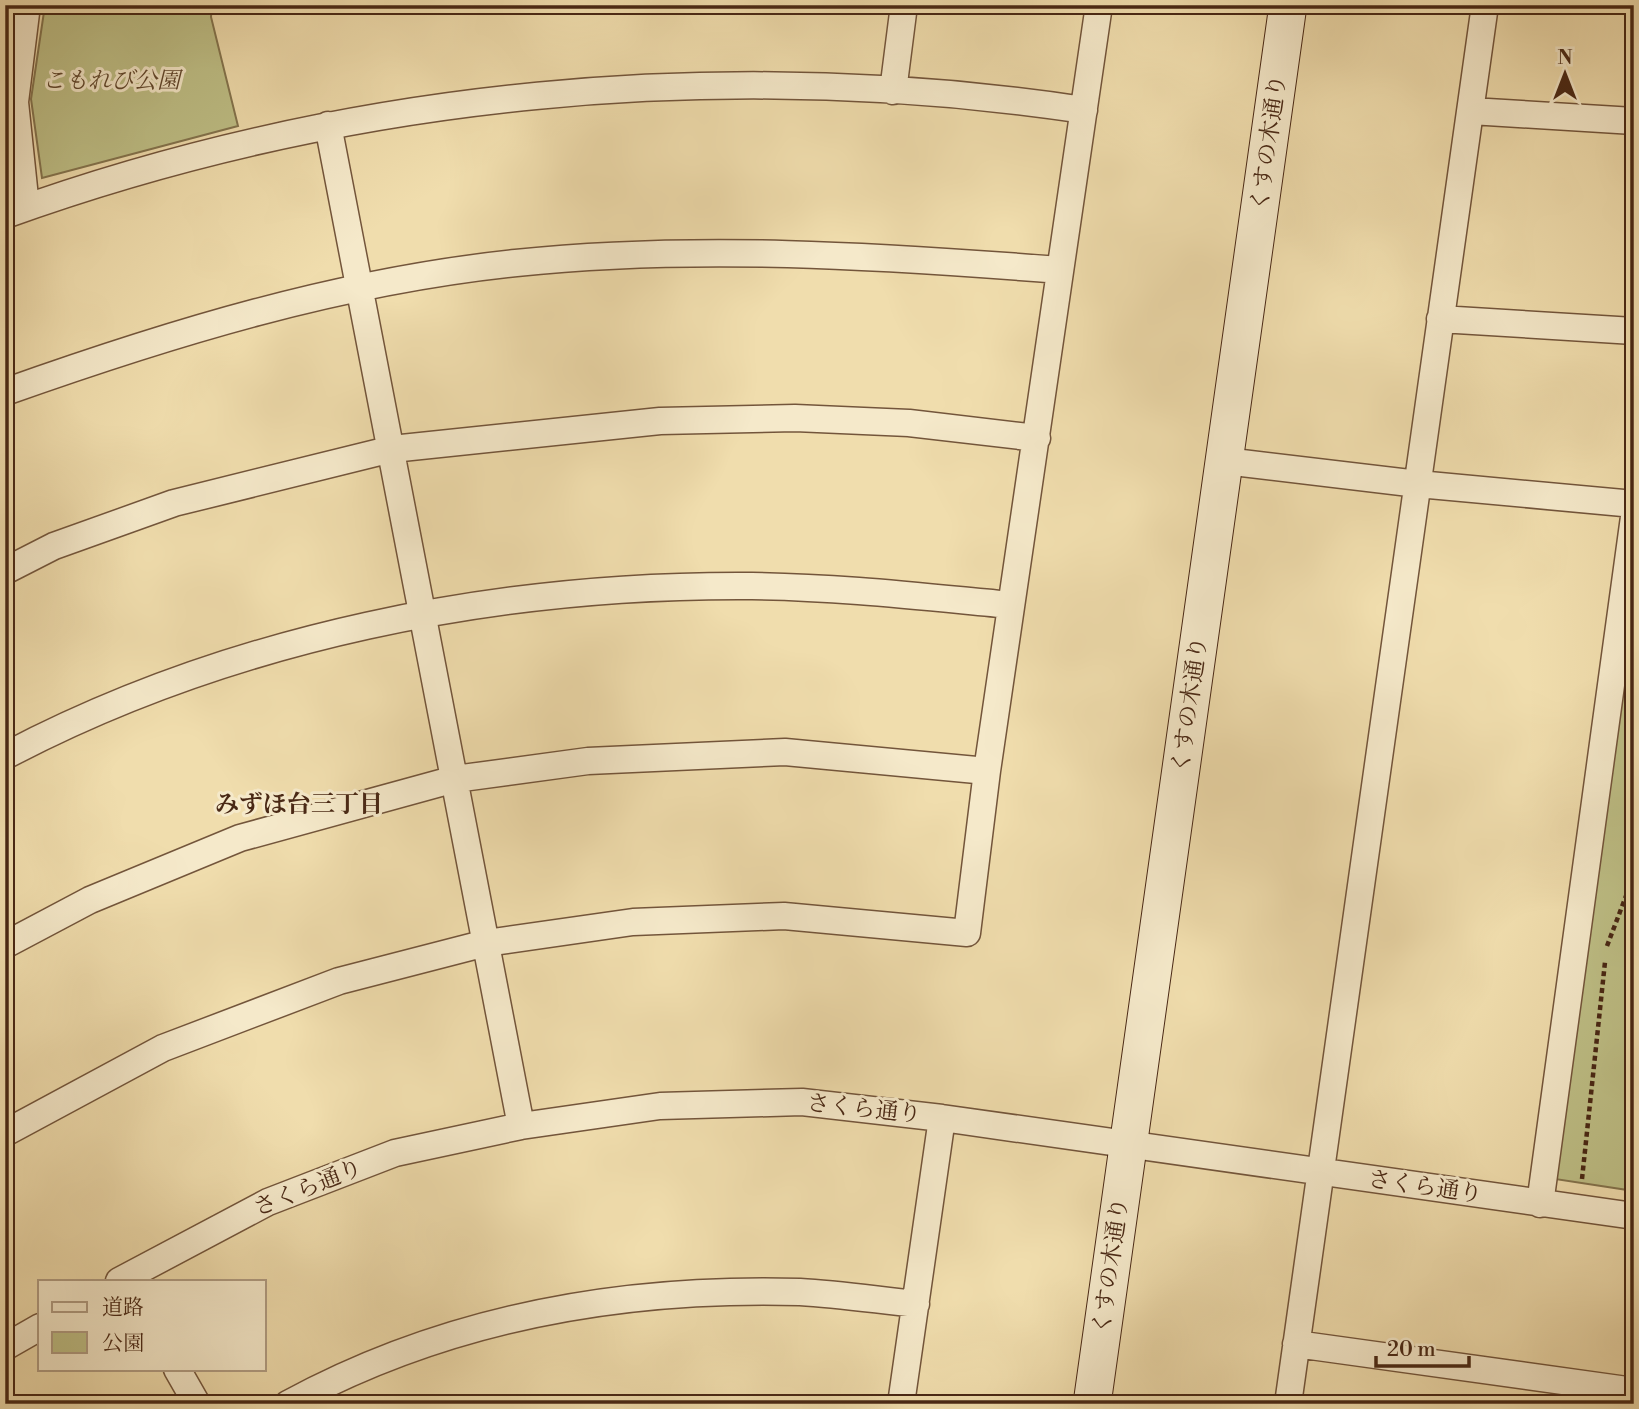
<svg xmlns="http://www.w3.org/2000/svg" width="1639" height="1409" font-family="'Libre Bodoni','Noto Serif JP',serif">
<style>
.green{fill:#bebf86;stroke:#84744e;stroke-width:2}
.lines{fill:none;stroke-linecap:round;stroke-linejoin:round}
.street-casing{stroke:#73553b;stroke-width:29}
.secondary-casing{stroke:#492815;stroke-width:39}
.path{stroke:#492815;stroke-width:4.5;stroke-dasharray:5 3.5;stroke-linecap:butt}
.street{stroke:#f5e9ca;stroke-width:26}
.secondary{stroke:#f5e9ca;stroke-width:37}
.labels{text-anchor:middle;dominant-baseline:central;stroke-width:6;stroke-linejoin:round;paint-order:stroke}
.park-label{font-size:23px;font-style:italic;fill:#60462c;stroke:#f5e9ca}
.street-label{font-size:23px;fill:#492815;stroke:#f5e9ca}
.neighbourhood-label{font-size:24px;font-weight:bold;fill:#492815;stroke:#f5e9ca}
</style>
<rect width="100%" height="100%" fill="#f0ddad"/>
<filter id="stains"><feTurbulence type="fractalNoise" baseFrequency=".00286" numOctaves="4"/><feColorMatrix values="0 0 0 0 .2 0 0 0 0 .09 0 0 0 0 .02 0 0 0 .5 -.17"/></filter>
<radialGradient id="worn" r=".72"><stop offset=".6" stop-color="#630" stop-opacity="0"/><stop offset="1" stop-color="#630" stop-opacity=".3"/></radialGradient>
<path class="green" d="M45 5H212L211 17 238 126 42 178 31 99Z
M1634 601V1191L1555 1179Z"/>
<g class="lines">
<defs>
<path id="street" d="M893 91 904 5
M1471 111 1634 121
M328 125 521 1126
M26 207 15 102 27 5
M5 215C349 91 723 56 1084 110
M1440 319 1634 331
M5 392C171 333 341 281 516 263 697 244 879 256 1060 270
M1225 461 1418 484 1634 504
M5 571 54 546 174 503 392 449 660 421 795 418 909 423 1037 438
M5 756C231 637 497 584 752 586 839 587 925 597 1011 605
M5 945 90 900 240 838 455 779 588 761 785 752 987 771
M5 1133 163 1048 339 981 486 943 633 922 784 916 967 933 987 771 1099 5
M1540 1204 1634 517
M119 1281 268 1202 395 1153 521 1126 660 1106 802 1102 942 1118 1634 1216
M1296 1344 1634 1391
M5 1347 40 1327
M177 1369 197 1404
M288 1404C446 1318 622 1287 800 1292 838 1294 877 1300 916 1304
M901 1404 942 1118
M1288 1404 1485 5"/>
<path id="secondary" d="M1092 1404 1288 5"/>
</defs>
<use href="#street" class="street-casing"/>
<use href="#secondary" class="secondary-casing"/>
<path class="path" d="M1607 946 1634 875
M1582 1179 1605 962"/>
<use href="#street" class="street"/>
<use href="#secondary" class="secondary"/>
</g>
<g class="labels">
<g class="park-label">
<text x="111" y="81">こもれび公園</text>
</g>
<g class="street-label">
<text transform="translate(1269 143) rotate(-82)">くすの木通り</text>
<text transform="translate(1190 705) rotate(-82)">くすの木通り</text>
<text transform="translate(864 1109) rotate(6)">さくら通り</text>
<text transform="translate(1425 1187) rotate(8)">さくら通り</text>
<text transform="translate(308 1188) rotate(-22)">さくら通り</text>
<text transform="translate(1111 1266) rotate(-82)">くすの木通り</text>
</g>
<g class="neighbourhood-label">
<text x="299" y="805">みずほ台三丁目</text>
</g>
</g>
<rect width="1639" height="1409" fill="none" stroke="#f0ddad" stroke-width="28"/>
<rect x="7" y="7" width="1625" height="1395" fill="none" stroke="#492815" stroke-width="3.5"/>
<rect x="14" y="14" width="1611" height="1381" fill="none" stroke="#492815" stroke-width="2"/>
<rect x="38" y="1280" width="228" height="91" fill="#f5e9ca" stroke="#b09c82" stroke-width="2"/>
<rect x="52" y="1302" width="35" height="10" fill="#f5e9ca" stroke="#b09c82" stroke-width="2"/>
<text x="102" y="1314" font-size="21" fill="#492815">道路</text>
<rect x="52" y="1332" width="35" height="21" fill="#bebf86" stroke="#b09c82" stroke-width="2"/>
<text x="102" y="1350" font-size="21" fill="#492815">公園</text>
<g transform="translate(1565 74)" stroke="#f5e9ca" stroke-width="5" paint-order="stroke">
<path d="M0-5L12 26L0 18L-12 26Z" fill="#492815"/>
<text y="-10" font-size="19" font-weight="bold" text-anchor="middle" fill="#492815">N</text>
</g>
<path d="M1376 1356v10h93v-10" fill="none" stroke="#492815" stroke-width="3.5"/>
<text x="1387" y="1356" font-size="21" fill="#492815" stroke="#f5e9ca" stroke-width="5" paint-order="stroke">20 m</text>
<rect width="100%" height="100%" filter="url(#stains)"/>
<rect width="100%" height="100%" fill="url(#worn)"/>
</svg>
